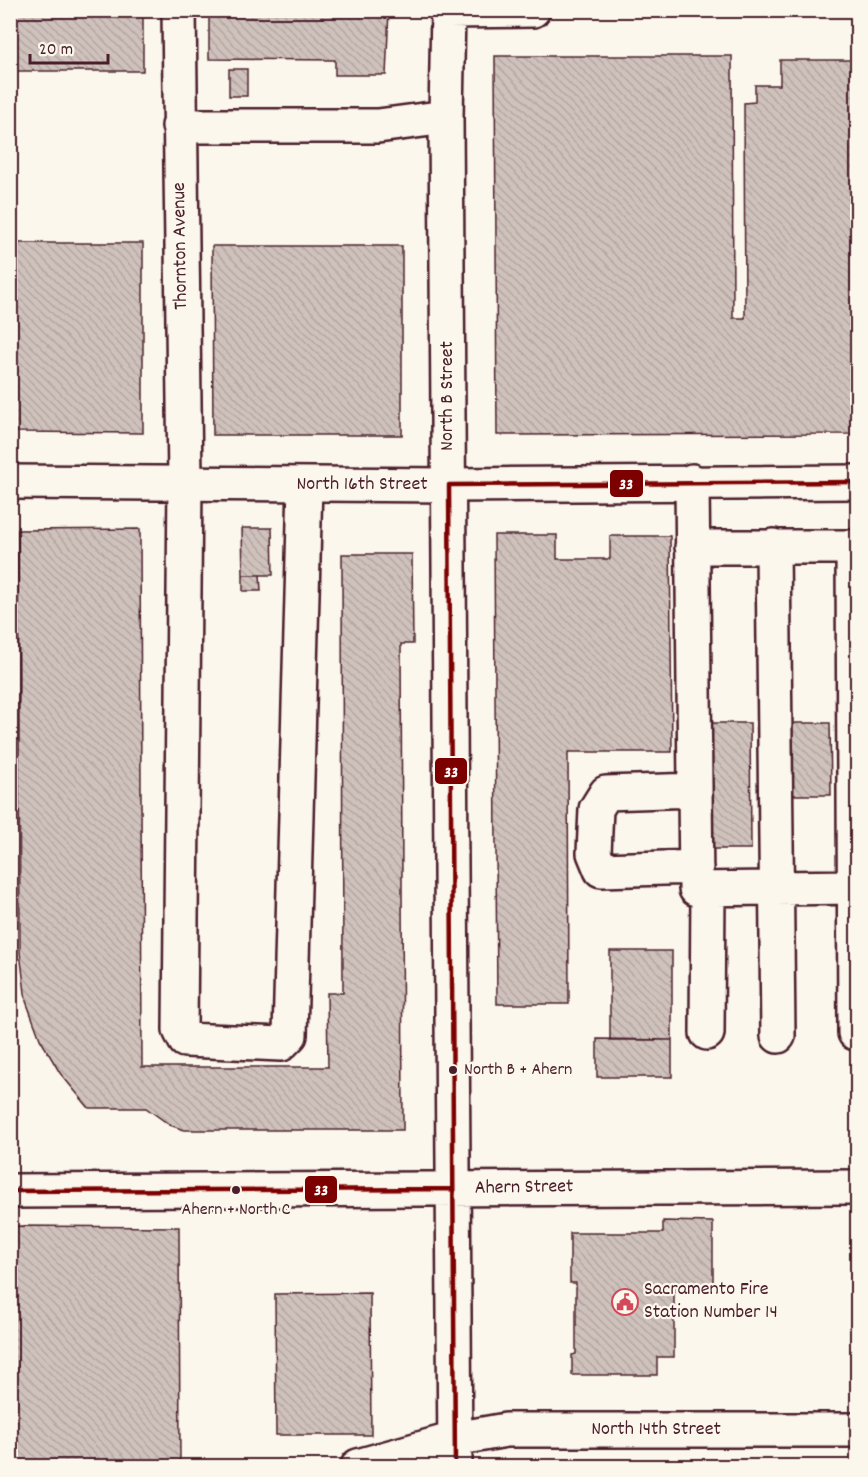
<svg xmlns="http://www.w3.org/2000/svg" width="868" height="1477" font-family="Dekko,sans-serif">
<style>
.building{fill:url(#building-back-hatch);stroke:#4a1f2b;stroke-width:1.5}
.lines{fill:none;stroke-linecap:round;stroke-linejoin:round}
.minor-casing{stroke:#4a1f2b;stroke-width:38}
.major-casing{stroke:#4a1f2b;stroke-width:38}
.minor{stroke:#fbf7ec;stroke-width:33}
.major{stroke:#fbf7ec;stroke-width:33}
.bus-1-casing{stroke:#fbf7ec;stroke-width:9}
.bus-1{stroke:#7d0000;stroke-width:4.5}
.bus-dot{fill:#4a1f2b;stroke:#fbf7ec;stroke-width:2}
.labels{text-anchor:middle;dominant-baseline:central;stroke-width:4.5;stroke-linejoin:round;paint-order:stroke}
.bus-label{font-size:18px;fill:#4a1f2b;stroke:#fbf7ec;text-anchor:start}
.street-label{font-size:20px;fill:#4a1f2b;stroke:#fbf7ec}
.poi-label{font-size:20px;fill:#4a1f2b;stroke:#fbf7ec;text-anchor:start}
.line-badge{stroke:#fbf7ec;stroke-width:2}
.badge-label{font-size:16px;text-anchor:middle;font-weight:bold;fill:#fff}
</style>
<defs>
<pattern id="building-back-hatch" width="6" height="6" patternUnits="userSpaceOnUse" patternTransform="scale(1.5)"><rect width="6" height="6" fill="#cfc2bc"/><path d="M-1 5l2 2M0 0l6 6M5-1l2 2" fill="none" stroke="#b3a6a2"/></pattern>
</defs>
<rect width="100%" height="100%" fill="#fbf7ec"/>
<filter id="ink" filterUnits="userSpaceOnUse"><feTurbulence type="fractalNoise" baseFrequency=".0167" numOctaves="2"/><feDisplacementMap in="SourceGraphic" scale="12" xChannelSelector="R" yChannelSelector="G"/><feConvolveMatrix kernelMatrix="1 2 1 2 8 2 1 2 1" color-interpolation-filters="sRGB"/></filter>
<g filter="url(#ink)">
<path class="building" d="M10 10H143V71H10Z
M209 10H389L386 75H335V60L209 59Z
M495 56H732L733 318H745L744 103 755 102V85H780V60H858V434L497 435Z
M229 69H247V96H229Z
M14 243H143V433L14 432Z
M212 246H402V435H213Z
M10 256H14V432H10Z
M242 528H272L273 575H243Z
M140 529 142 1067H328L327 993H343L342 554H412L413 644H401L403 1130H184L170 1125 146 1108H89L60 1073 40 1039 26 1001 20 952 18 530Z
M494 535H557V559H610V536H670L672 752H568L569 1004H497Z
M243 575H260L261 591H243Z
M707 723H750L751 849H708Z
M789 723H830L831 795H790Z
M610 951H672V1040H610Z
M597 1039 672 1040V1077H597Z
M663 1221 713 1222V1287H674V1357H657V1375H572V1355L576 1354V1283H570V1233H663Z
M10 1226 179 1227 180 1466H10Z
M370 1293 371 1435H276L275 1294Z"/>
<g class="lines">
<defs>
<path id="minor" d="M179 10 185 481 180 1030 185 1040 281 1044 290 1035 305 485
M448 10 446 117 455 1466
M448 11 533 10
M179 126H378L446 117
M692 481 696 889 858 887
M773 546 778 1036
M692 547H853L855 1033
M695 790 606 793 596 809 594 853 601 870 696 867
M707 1033 708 889
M10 1191 858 1187
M358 1466 455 1439 506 1430H858"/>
<path id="major" d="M10 482 449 485 858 482"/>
</defs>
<use href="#minor" class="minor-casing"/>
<use href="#major" class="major-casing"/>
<use href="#minor" class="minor"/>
<use href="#major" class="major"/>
<defs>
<path id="bus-1" d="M10 1191 452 1189
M455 1466 449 485 858 482"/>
</defs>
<use href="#bus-1" class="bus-1-casing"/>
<use href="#bus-1" class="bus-1"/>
</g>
</g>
<defs>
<symbol id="civic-ring" viewBox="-11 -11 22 22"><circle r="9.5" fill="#fbf7ec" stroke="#d1495b" stroke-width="1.5"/><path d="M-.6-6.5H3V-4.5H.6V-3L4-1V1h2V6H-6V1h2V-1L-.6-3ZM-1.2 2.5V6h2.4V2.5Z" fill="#d1495b"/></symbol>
</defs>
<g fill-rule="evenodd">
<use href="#civic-ring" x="610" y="1287" width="30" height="30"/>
</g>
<g class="bus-dot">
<circle cx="453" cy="1070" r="5"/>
<circle cx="236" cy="1190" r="5"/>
</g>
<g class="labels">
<g class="bus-label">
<text x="464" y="1070">North B + Ahern</text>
<text x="236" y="1210" text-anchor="middle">Ahern + North C</text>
</g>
<g class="street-label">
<text transform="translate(181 246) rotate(-91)">Thornton Avenue</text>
<text transform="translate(448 396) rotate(-90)">North B Street</text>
<text x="362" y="485">North 16th Street</text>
<text transform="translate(524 1188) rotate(-1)">Ahern Street</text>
<text x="656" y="1430">North 14th Street</text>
</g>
<g class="poi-label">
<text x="644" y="1290">Sacramento Fire<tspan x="644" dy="23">Station Number 14</tspan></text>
</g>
</g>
<g class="line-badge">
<rect x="609" y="469" width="35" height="29" rx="6" fill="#7d0000"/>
<rect x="434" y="757" width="34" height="28" rx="6" fill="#7d0000"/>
<rect x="304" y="1175" width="34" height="29" rx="6" fill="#7d0000"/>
</g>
<g class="badge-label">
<text x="626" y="489">33</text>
<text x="451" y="777">33</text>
<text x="321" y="1195">33</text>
</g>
<rect width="868" height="1477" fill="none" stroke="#fbf7ec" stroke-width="36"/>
<rect x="18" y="18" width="832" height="1441" fill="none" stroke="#4a1f2b" stroke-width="2" filter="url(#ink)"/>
<path d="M30 54v9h78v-9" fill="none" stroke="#4a1f2b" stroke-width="3"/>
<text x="39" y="54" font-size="18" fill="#4a1f2b" stroke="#fbf7ec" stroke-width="4.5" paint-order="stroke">20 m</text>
</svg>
